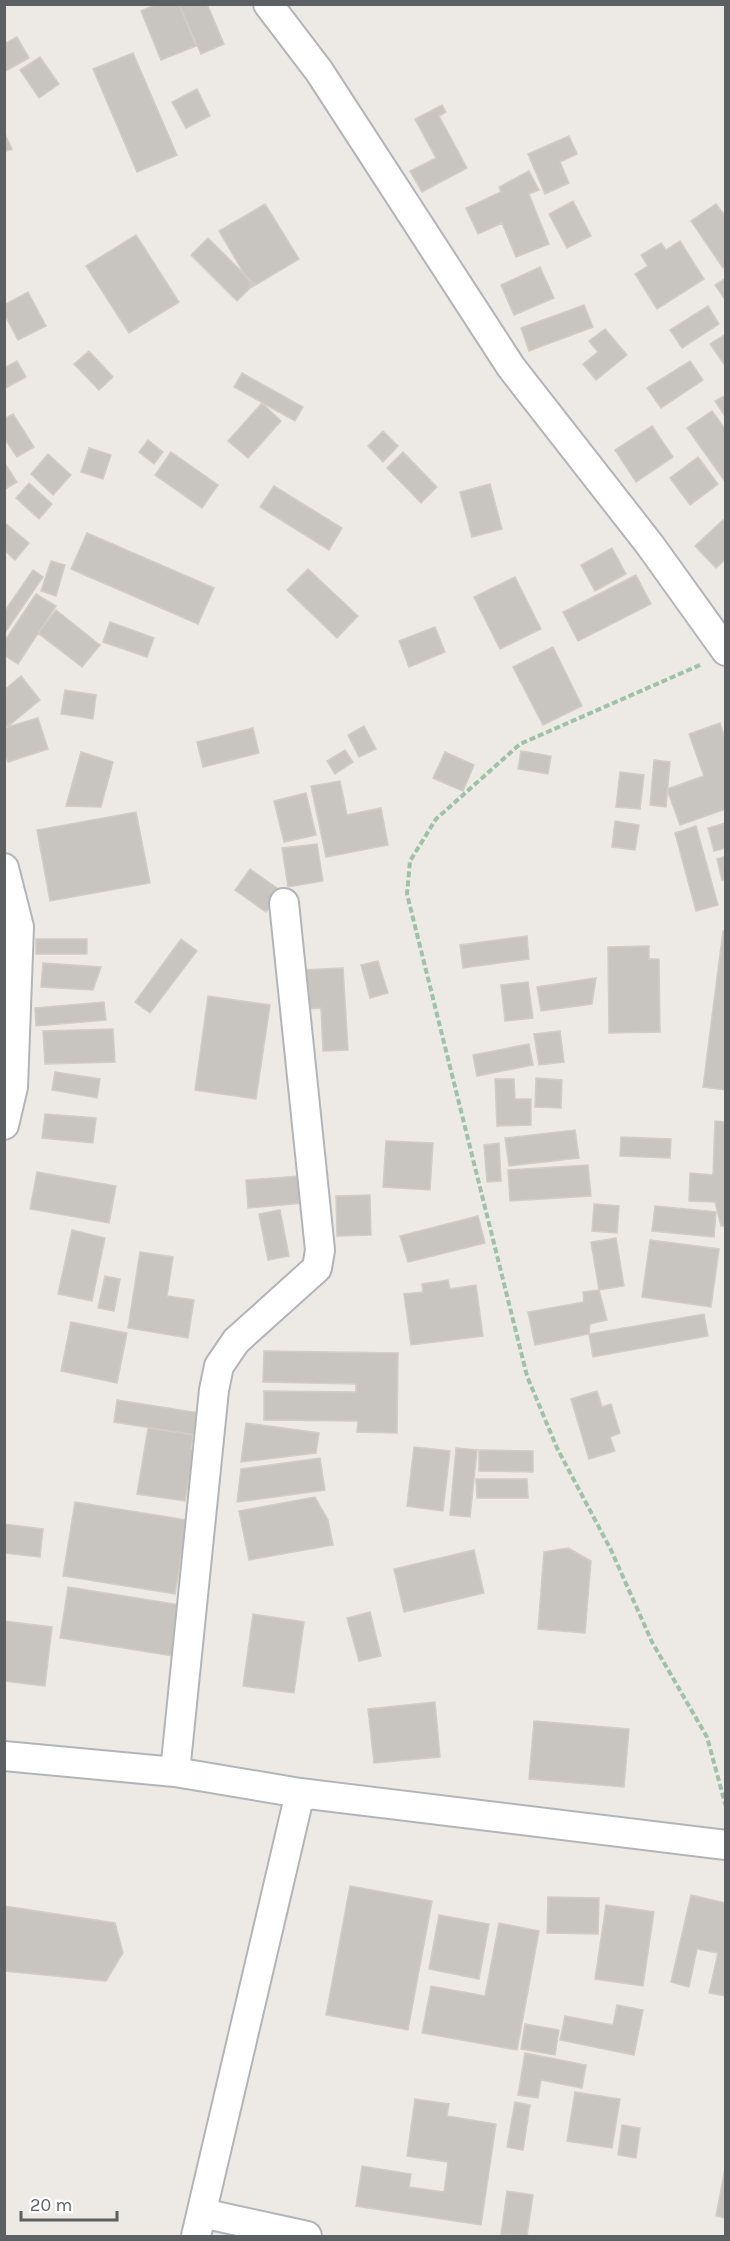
<svg xmlns="http://www.w3.org/2000/svg" width="730" height="2241" font-family="Karla,sans-serif">
<style>
.building{fill:#c8c5c1;stroke:#d1ccc4;stroke-width:1.5}
.lines{fill:none;stroke-linecap:round;stroke-linejoin:round}
.minor-casing{stroke:#b2b5b8;stroke-width:32}
.path{stroke:#9ec2a5;stroke-width:4;stroke-dasharray:6 3;stroke-linecap:butt}
.minor{stroke:#fff;stroke-width:28}
</style>
<rect width="100%" height="100%" fill="#edeae5"/>
<path class="building" d="M157 4H179L196 46 161 60 141 11Z
M179 4H207L224 44 201 54Z
M17 37 29 58 4 72V44Z
M133 53 177 155 137 172 93 69Z
M40 57 59 84 39 98 20 70Z
M197 89 210 116 186 128 172 102Z
M442 105 446 112 439 116 467 168 422 192 410 171 436 158 415 119Z
M4 132 12 149 4 152Z
M569 136 577 154 560 162 569 183 545 194 528 154Z
M529 171 539 190 529 194 549 244 516 257 502 223 478 234 466 208 501 192 499 187Z
M573 201 591 236 567 248 549 214Z
M265 204 299 259 252 287 219 231Z
M716 204 726 217V266L723 268 691 221Z
M136 235 179 302 129 333 86 266Z
M208 238 254 284 237 301 191 255Z
M680 241 704 279 657 309 635 274 648 266 641 255 661 243 666 250Z
M540 267 554 298 514 315 501 285Z
M726 278V301L715 285Z
M28 292 46 326 18 340 4 313V305Z
M584 305 593 327 529 351 521 328Z
M708 306 719 324 682 348 670 330Z
M605 329 627 355 596 380 583 364 598 352 589 341Z
M726 334V367L710 344Z
M89 351 113 377 99 390 74 364Z
M17 361 26 377 4 389V368Z
M690 361 703 380 661 408 647 388Z
M242 373 303 407 295 421 234 387Z
M726 395V418L715 401Z
M262 403 281 421 248 458 228 441Z
M712 411 726 430V483L687 428Z
M13 414 34 447 17 457 4 438V419Z
M652 426 673 457 636 482 615 450Z
M383 431 398 446 383 462 368 446Z
M148 440 163 452 154 464 139 452Z
M89 448 111 455 103 479 81 472Z
M171 452 218 485 202 508 155 475Z
M403 452 437 487 421 503 387 468Z
M48 454 71 475 53 495 31 474Z
M698 457 718 484 690 505 670 478Z
M4 462 17 482 4 490Z
M29 483 52 504 39 519 16 498Z
M490 484 502 529 472 537 460 492Z
M274 486 342 528 329 550 260 507Z
M723 520 726 522V559L716 568 695 546Z
M4 522 29 543 15 560 4 550Z
M87 533 214 588 198 624 71 569Z
M612 548 626 574 595 591 581 565Z
M51 561 65 565 56 596 41 591Z
M308 569 358 616 337 638 287 590Z
M33 570 43 577 4 634V612Z
M636 575 651 604 578 641 563 612Z
M515 577 541 629 500 649 474 597Z
M36 594 56 606 18 664 4 655V642Z
M56 610 100 645 82 667 38 633Z
M110 622 154 638 147 657 103 642Z
M435 627 445 652 409 667 399 641Z
M553 647 582 706 543 725 513 667Z
M21 676 40 700 7 727 4 724V690Z
M65 690 96 695 93 719 61 714Z
M38 718 48 749 8 762 4 752V728Z
M720 723 726 741V809L680 825 667 789 704 776 689 734Z
M364 726 376 749 359 757 348 735Z
M253 728 259 753 203 767 197 742Z
M345 750 353 762 335 774 327 761Z
M521 751 551 756 548 774 518 769Z
M81 752 113 762 101 807 66 806Z
M445 752 474 765 463 791 433 778Z
M654 760 670 762 666 807 650 805Z
M620 772 644 775 640 809 616 807Z
M340 781 347 815 381 808 388 845 326 857 311 786Z
M306 793 316 835 284 842 274 801Z
M136 812 150 883 50 901 37 830Z
M615 821 639 825 635 850 612 847Z
M726 823V848L714 851 708 828Z
M696 826 718 905 696 911 675 833Z
M317 844 323 881 288 887 282 848Z
M726 856V879L722 880 717 859Z
M250 869 281 891 266 912 235 890Z
M723 931 726 932V1090L703 1087Z
M527 936 529 959 463 968 460 945Z
M36 939H87V954H36Z
M181 939 197 951 150 1013 135 1002Z
M649 946V959H659L660 1032 609 1033 608 947Z
M378 961 388 993 370 998 361 965Z
M43 963 101 967 93 990 41 987Z
M343 968 348 1050 323 1051 321 1008 304 1009 302 970Z
M596 978 592 1004 541 1011 537 987Z
M528 982 533 1018 505 1021 501 985Z
M208 996 270 1005 256 1099 195 1090Z
M104 1002 106 1020 36 1026 35 1008Z
M113 1029 115 1062 45 1064 43 1031Z
M560 1031 564 1062 539 1065 534 1034Z
M529 1044 533 1065 477 1076 473 1055Z
M55 1072 100 1079 97 1098 52 1090Z
M536 1078 562 1080 561 1108 535 1107Z
M495 1079H514L515 1099H531V1125L497 1126Z
M45 1114 96 1118 93 1143 42 1138Z
M715 1121 726 1122V1226H721L715 1202 689 1201 690 1173 713 1175Z
M575 1130 579 1158 509 1166 505 1138Z
M621 1137 671 1139 670 1158 620 1156Z
M386 1141 433 1143 430 1190 383 1187Z
M499 1143 501 1181 487 1182 484 1145Z
M588 1165 591 1196 510 1201 508 1170Z
M37 1172 116 1186 109 1223 30 1209Z
M300 1176 303 1203 248 1208 246 1180Z
M370 1195 371 1235 337 1236 336 1196Z
M594 1204 619 1206 617 1233 592 1231Z
M655 1206 716 1212 714 1237 652 1231Z
M280 1210 289 1256 268 1260 259 1214Z
M478 1216 485 1243 408 1262 400 1236Z
M72 1230 105 1238 92 1301 58 1294Z
M616 1238 624 1286 599 1290 591 1242Z
M650 1240 719 1249 711 1307 642 1297Z
M140 1252 173 1257 167 1296 194 1300 188 1338 128 1328Z
M105 1276 120 1279 114 1311 98 1308Z
M448 1280 450 1289 476 1285 483 1336 411 1345 404 1294 423 1292 422 1284Z
M599 1290 607 1320 590 1324 589 1334 535 1345 528 1312 584 1302 583 1292Z
M704 1314 708 1336 593 1357 589 1334Z
M71 1322 127 1333 117 1383 61 1371Z
M264 1351 398 1353 397 1433 357 1432 358 1421 264 1420V1391L356 1392V1384L263 1382Z
M597 1391 602 1407 611 1404 620 1433 610 1437 615 1451 589 1459 571 1399Z
M117 1400 206 1414 202 1436 114 1422Z
M246 1423 319 1433 316 1453 241 1462Z
M148 1428 193 1435 191 1449 201 1451 197 1478 189 1477 185 1501 137 1494Z
M414 1447 450 1451 443 1511 407 1506Z
M456 1448 477 1450 470 1517 450 1515Z
M479 1450 533 1451V1472L479 1471Z
M320 1458 325 1490 237 1502 241 1469Z
M476 1479H527L528 1498H477Z
M315 1497 328 1520 333 1545 249 1560 239 1511Z
M75 1502 187 1520 175 1594 63 1576Z
M4 1524 43 1529 40 1557 4 1553Z
M568 1548 591 1561 585 1633 538 1629 544 1552Z
M474 1550 484 1593 404 1612 394 1569Z
M68 1587 181 1605 173 1656 60 1638Z
M370 1612 381 1656 359 1661 347 1618Z
M253 1614 304 1622 294 1693 243 1686Z
M4 1621 52 1627 45 1686 4 1681Z
M435 1702 440 1757 374 1763 368 1709Z
M534 1721 629 1729 624 1787 529 1779Z
M350 1886 432 1901 408 2030 326 2015Z
M691 1895 726 1903V1996L709 1993 718 1953 697 1949 689 1987 671 1982Z
M548 1897 599 1898 598 1934 547 1933Z
M606 1905 654 1912 643 1986 595 1979Z
M4 1906 115 1923 123 1953 106 1981 4 1971Z
M439 1915 489 1924 479 1979 429 1969Z
M499 1923 539 1931 517 2050 422 2033 431 1986 485 1996Z
M617 2005 643 2010 634 2055 560 2040 565 2016 613 2025Z
M525 2024 559 2030 555 2055 521 2049Z
M525 2053 586 2065 582 2088 541 2080 538 2098 518 2095Z
M575 2092 620 2099 612 2148 567 2141Z
M415 2099 449 2104 447 2116 496 2124 481 2225 356 2206 362 2166 411 2174 409 2187 444 2192 448 2162 407 2156Z
M515 2102 530 2105 523 2150 507 2147Z
M622 2125 640 2128 636 2158 618 2155Z
M726 2163V2218L716 2216Z
M507 2191 533 2195 527 2236 501 2234Z"/>
<g class="lines">
<defs>
<path id="minor" d="M268 4 319 71 511 367 650 545 726 651
M4 868 19 927 13 1087 4 1125
M4 1756 175 1772 300 1793 726 1845
M175 1772 214 1390 219 1366 236 1341 317 1268 320 1250 284 903
M202 2213 307 2236
M196 2236 300 1793"/>
</defs>
<use href="#minor" class="minor-casing"/>
<path class="path" d="M700 665 520 744 436 819 410 861 407 894 527 1376 557 1448 611 1550 652 1642 707 1737 726 1807"/>
<use href="#minor" class="minor"/>
</g>
<rect width="730" height="2241" fill="none" stroke="#5c6063" stroke-width="12"/>
<path d="M21 2211v9h96v-9" fill="none" stroke="#5c6063" stroke-width="3"/>
<text x="30" y="2211" font-size="18" fill="#5c6063" stroke="#ffffff" stroke-width="4.5" paint-order="stroke">20 m</text>
</svg>
